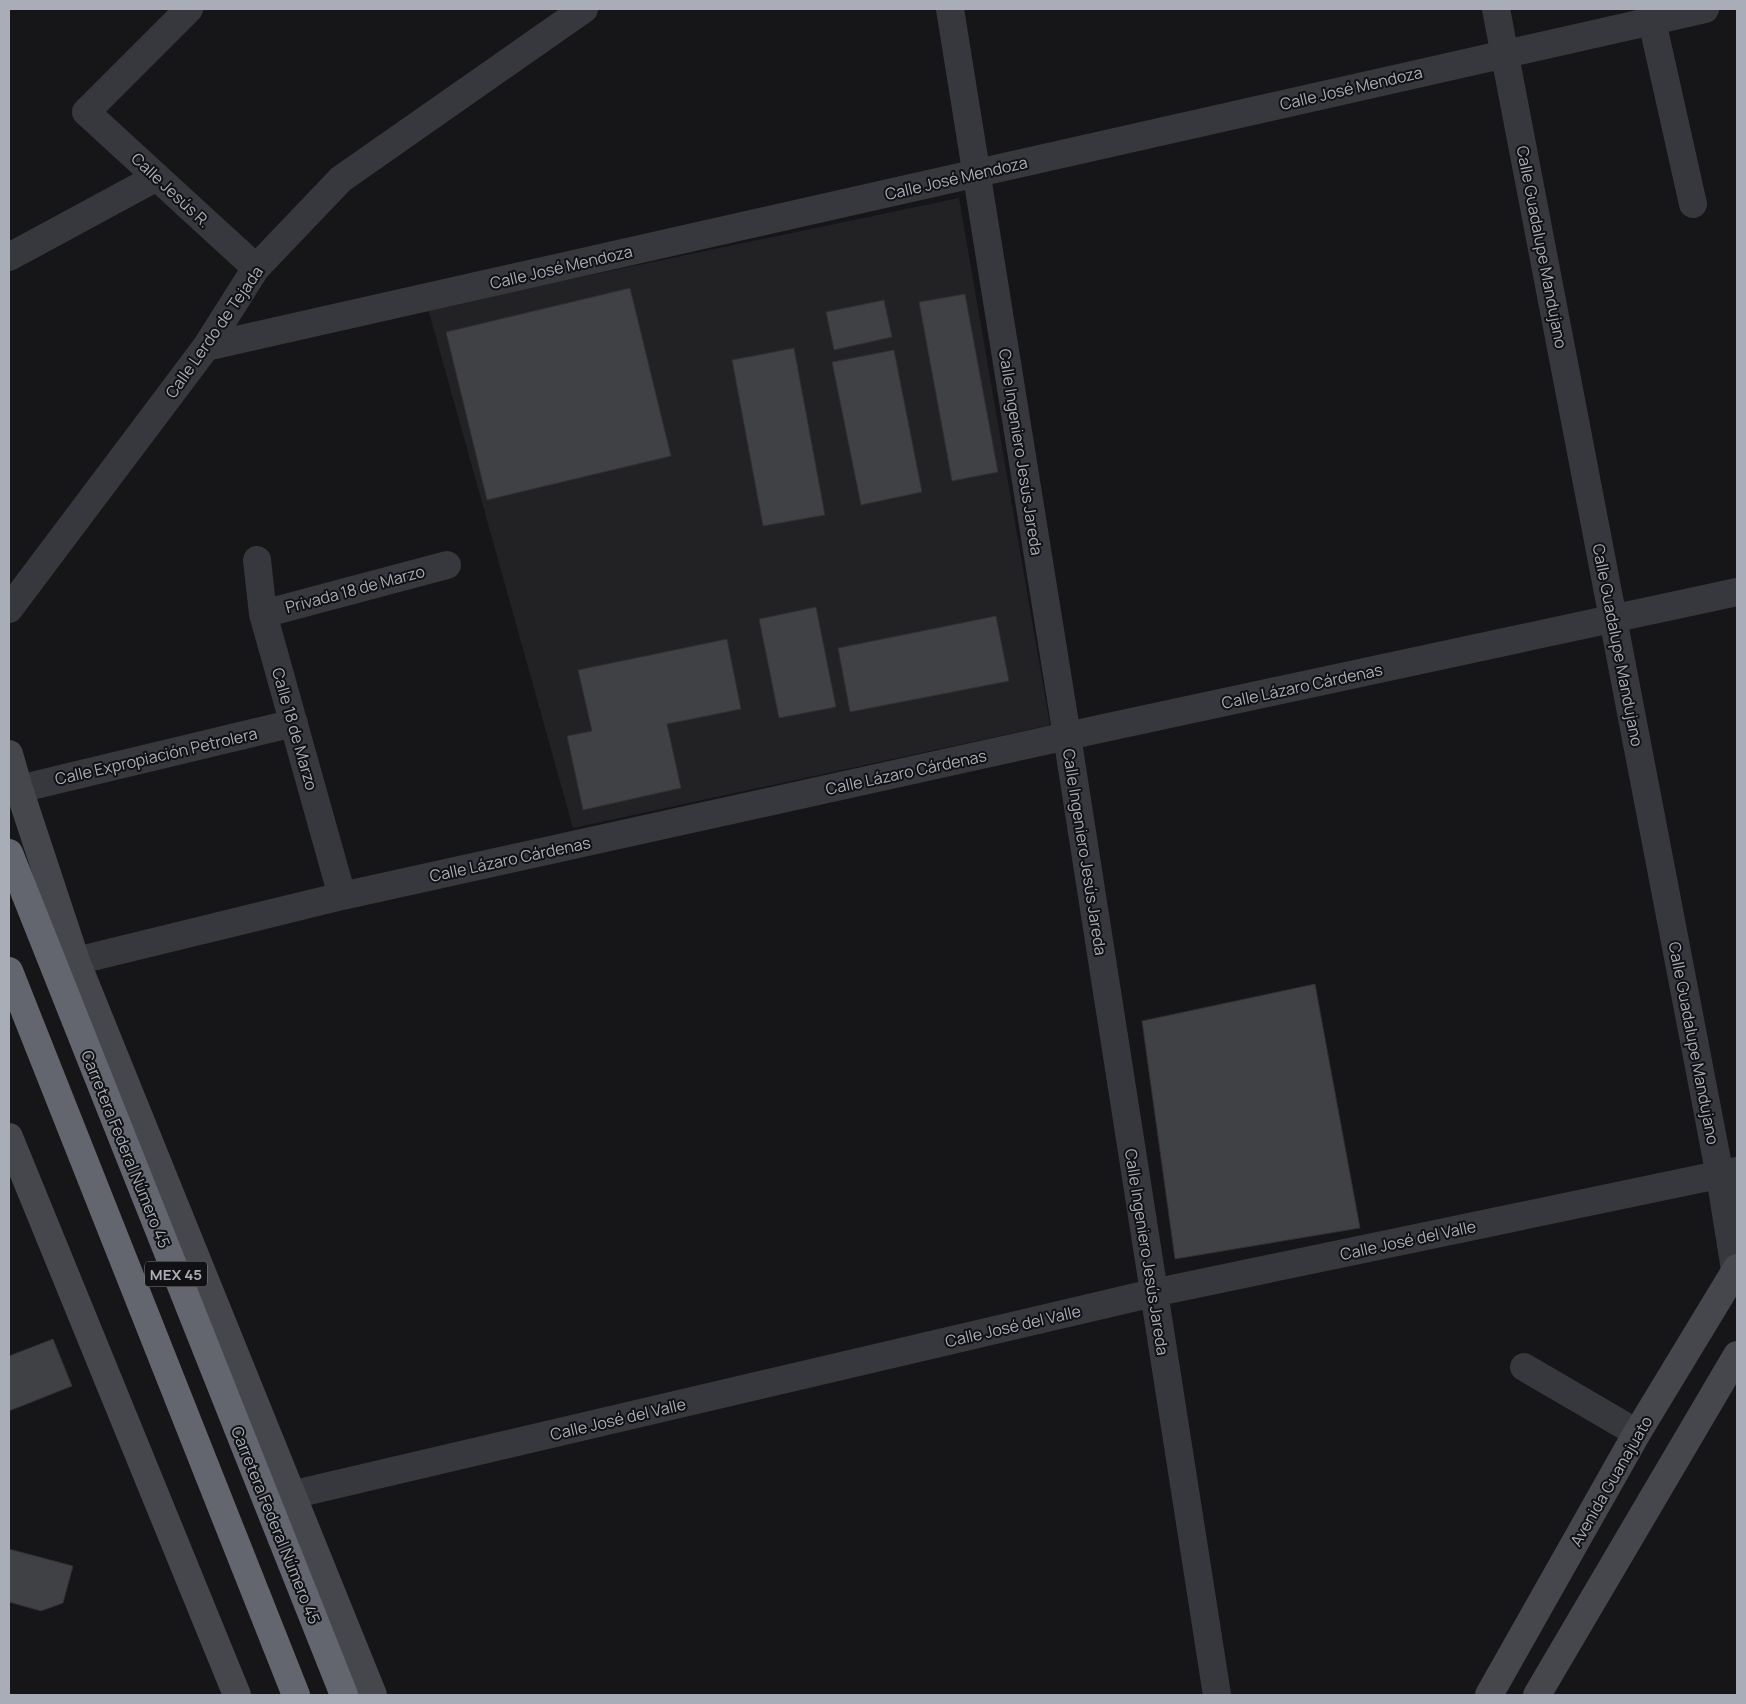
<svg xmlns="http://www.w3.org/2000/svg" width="1746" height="1704" font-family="Manrope,sans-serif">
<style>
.built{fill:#222225}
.building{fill:#404145;stroke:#303034}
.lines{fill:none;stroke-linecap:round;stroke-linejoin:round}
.street{stroke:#37383d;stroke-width:28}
.secondary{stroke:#45474d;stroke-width:28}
.highway{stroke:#63666e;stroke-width:28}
.labels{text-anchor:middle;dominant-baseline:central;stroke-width:4;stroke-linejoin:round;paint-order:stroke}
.shield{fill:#111113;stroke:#7b7e86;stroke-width:1}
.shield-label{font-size:15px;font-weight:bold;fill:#a8adb8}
.street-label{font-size:16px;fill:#a8adb8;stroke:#111113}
</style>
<rect width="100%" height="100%" fill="#161618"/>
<path class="built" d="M959 198 1050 725 573 828 428 309Z"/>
<path class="building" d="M630 288 671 456 487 500 446 332Z
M965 294 998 472 952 481 919 302Z
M884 300 892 337 834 350 826 312Z
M794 348 825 515 763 526 732 360Z
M894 350 922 492 861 505 832 362Z
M816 607 836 707 779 718 759 619Z
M996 616 1009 681 850 712 838 648Z
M727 639 741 709 667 724 681 788 583 810 567 736 592 731 578 670Z
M1315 984 1360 1228 1175 1259 1142 1021Z
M53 1339 72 1386 9 1411V1356Z
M9 1549 73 1566 63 1603 41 1611 9 1602Z"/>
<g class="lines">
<path class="street" d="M189 9 86 112 256 268
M950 9 1067 736 1217 1695
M1496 9 1720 1176 1737 1282
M1652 21 1693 204
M9 257 157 177
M206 347 1705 9
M257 560 263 614 342 896
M9 609 206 347 256 268 341 179 584 9
M263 614 447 565
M19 789 294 723
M76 961 342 896 1067 736 1737 592
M1524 1367 1637 1433
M291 1495 1153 1293 1737 1171"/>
<path class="secondary" d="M9 754 19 789 76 961 373 1695
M9 1137 237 1695
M1489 1695 1637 1433 1737 1268
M1537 1695 1737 1355"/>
<path class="highway" d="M9 853 344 1695
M9 971 296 1695"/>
</g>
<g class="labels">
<rect class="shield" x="145" y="1261.5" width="62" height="25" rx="4"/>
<g class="shield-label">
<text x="176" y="1274">MEX 45</text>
</g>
<g class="street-label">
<text transform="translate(1351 88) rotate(-13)">Calle José Mendoza</text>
<text transform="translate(956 178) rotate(-13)">Calle José Mendoza</text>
<text transform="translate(171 190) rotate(43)">Calle Jesús R.</text>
<text transform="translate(1542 247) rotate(79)">Calle Guadalupe Mandujano</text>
<text transform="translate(561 267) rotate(-13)">Calle José Mendoza</text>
<text transform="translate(214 332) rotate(-55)">Calle Lerdo de Tejada</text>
<text transform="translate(1021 452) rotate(81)">Calle Ingeniero Jesús Jareda</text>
<text transform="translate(355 589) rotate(-15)">Privada 18 de Marzo</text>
<text transform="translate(1618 645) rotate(79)">Calle Guadalupe Mandujano</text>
<text transform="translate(1302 686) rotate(-12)">Calle Lázaro Cárdenas</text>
<text transform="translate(295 729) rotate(74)">Calle 18 de Marzo</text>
<text transform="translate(156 756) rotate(-13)">Calle Expropiación Petrolera</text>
<text transform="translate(906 772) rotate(-12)">Calle Lázaro Cárdenas</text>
<text transform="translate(1085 852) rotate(81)">Calle Ingeniero Jesús Jareda</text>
<text transform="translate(510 859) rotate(-12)">Calle Lázaro Cárdenas</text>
<text transform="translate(1694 1043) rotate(79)">Calle Guadalupe Mandujano</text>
<text transform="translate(126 1149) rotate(68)">Carretera Federal Número 45</text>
<text transform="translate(1408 1240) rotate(-12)">Calle José del Valle</text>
<text transform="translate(1147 1252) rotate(81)">Calle Ingeniero Jesús Jareda</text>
<text transform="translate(1013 1326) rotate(-13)">Calle José del Valle</text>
<text transform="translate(618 1419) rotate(-13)">Calle José del Valle</text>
<text transform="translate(1611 1481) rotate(-60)">Avenida Guanajuato</text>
<text transform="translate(276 1525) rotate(68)">Carretera Federal Número 45</text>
</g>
</g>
<rect width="1746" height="1704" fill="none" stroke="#a8adb8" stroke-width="20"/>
</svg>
